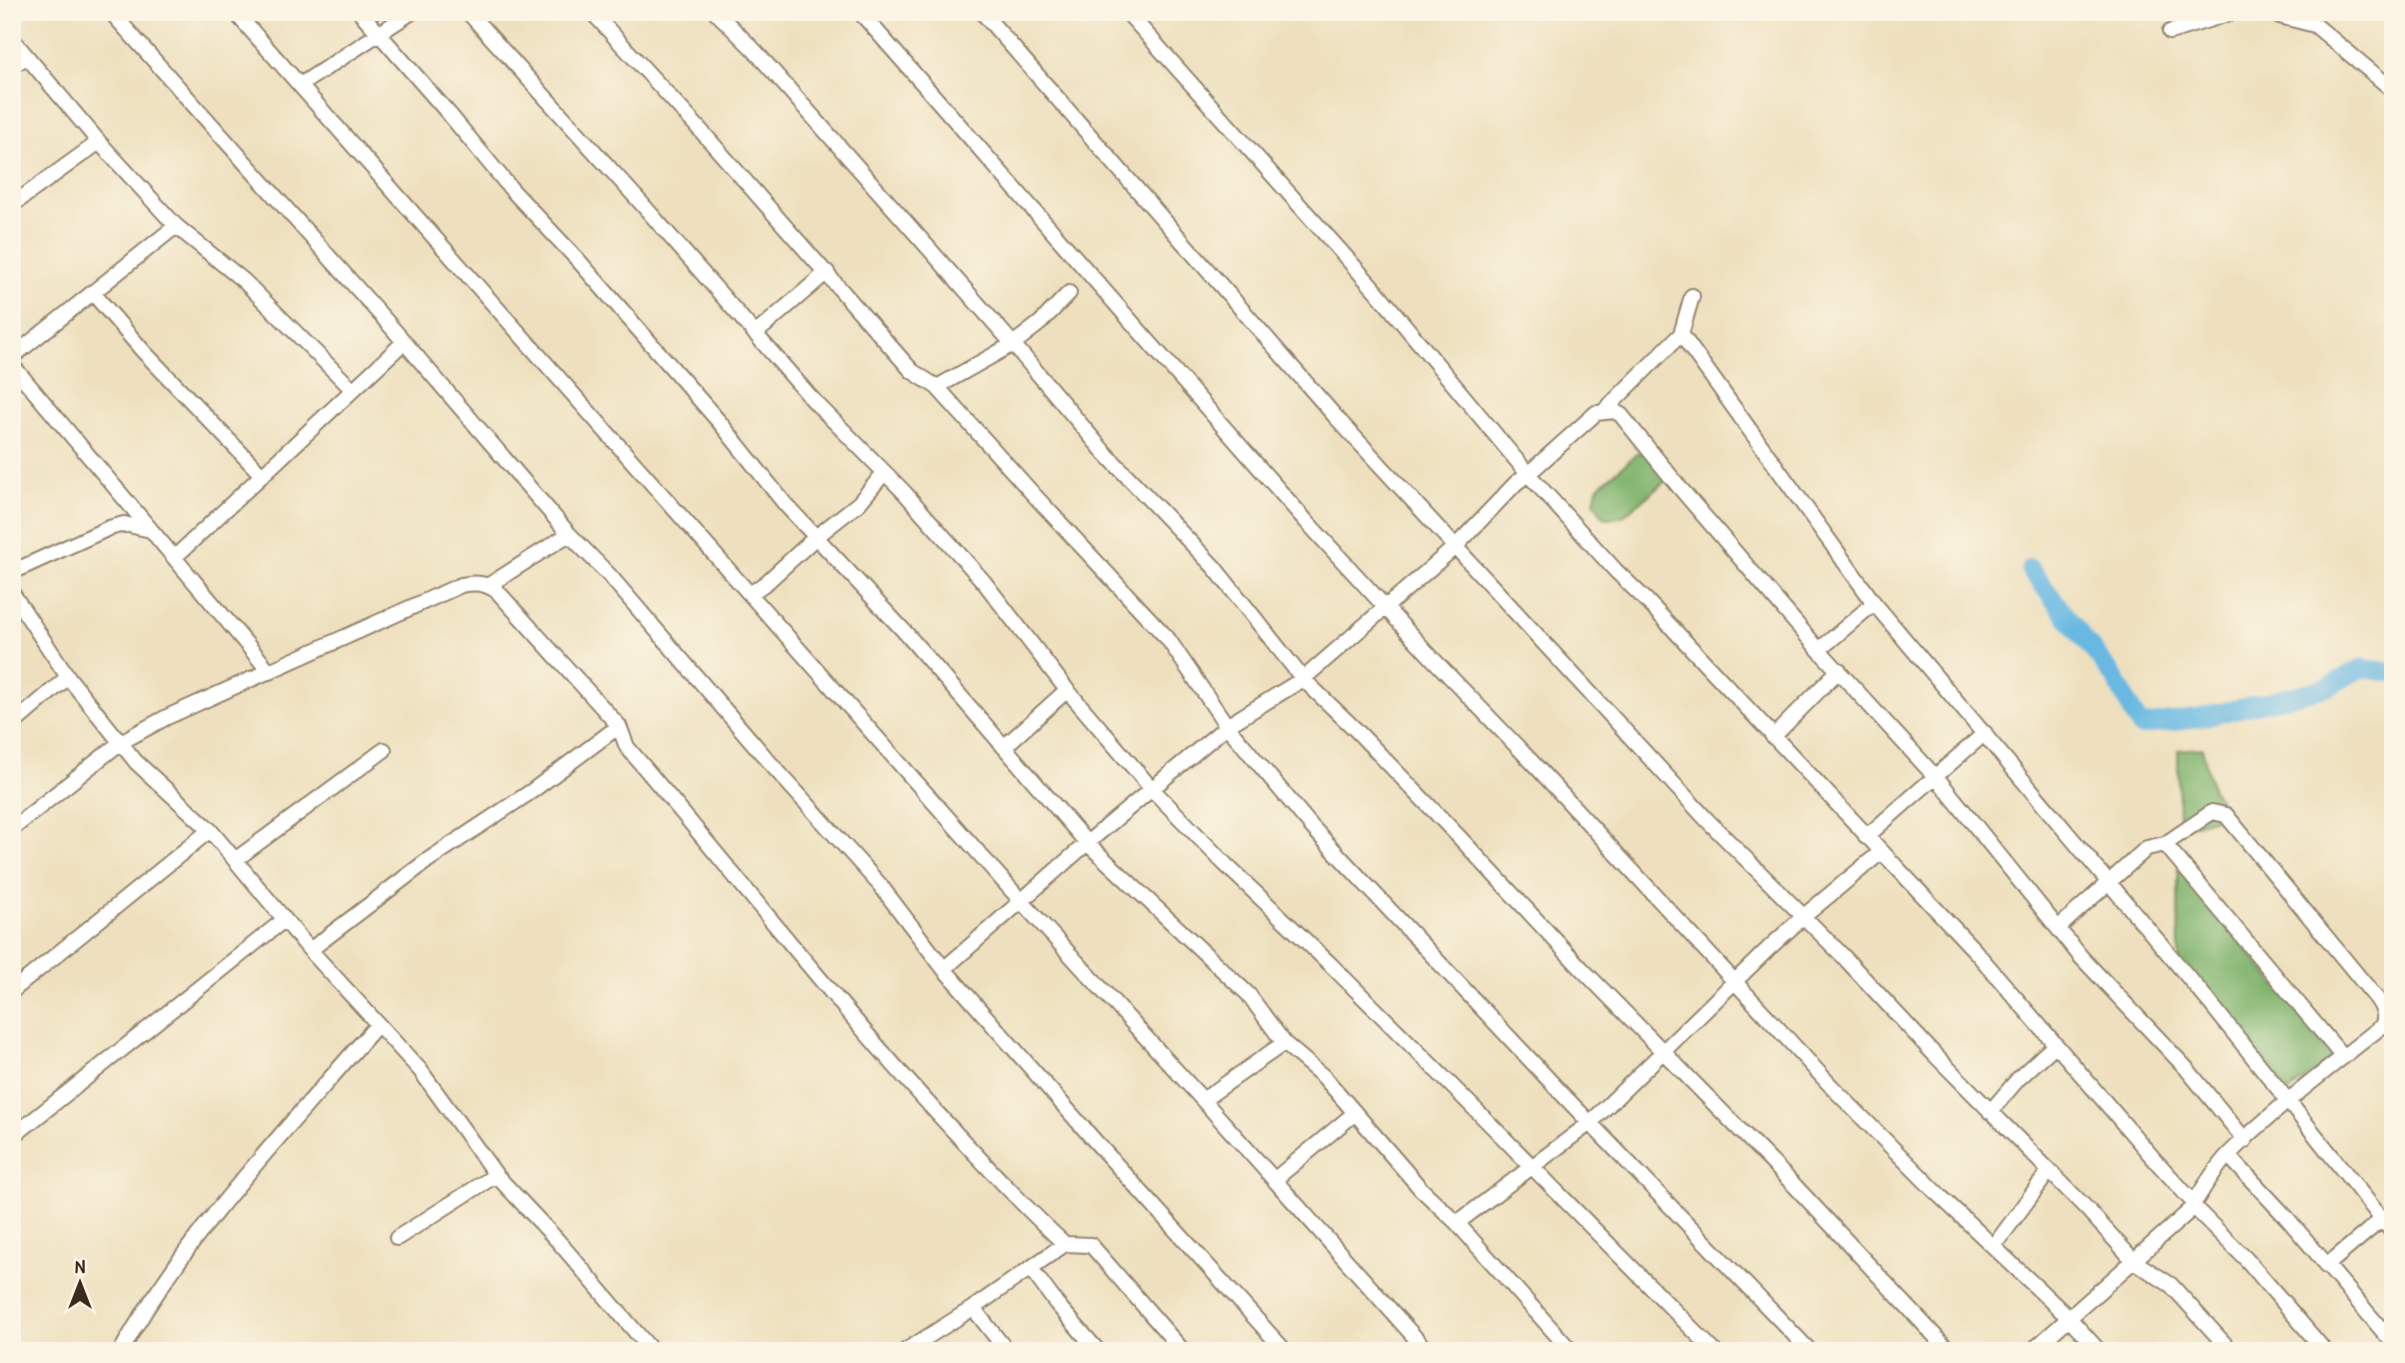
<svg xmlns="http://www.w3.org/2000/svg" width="2405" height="1363" font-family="'Patrick Hand',sans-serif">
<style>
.forest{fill:#83b56f;stroke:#5f7046;stroke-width:2}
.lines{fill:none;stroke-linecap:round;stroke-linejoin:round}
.river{stroke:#67b8e2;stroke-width:19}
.minor-casing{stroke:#94856e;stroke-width:18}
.minor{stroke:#fff;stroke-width:14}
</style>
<rect width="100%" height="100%" fill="#fcf5e5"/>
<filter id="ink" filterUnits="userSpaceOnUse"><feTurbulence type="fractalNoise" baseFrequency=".0143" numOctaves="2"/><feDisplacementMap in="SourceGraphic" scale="14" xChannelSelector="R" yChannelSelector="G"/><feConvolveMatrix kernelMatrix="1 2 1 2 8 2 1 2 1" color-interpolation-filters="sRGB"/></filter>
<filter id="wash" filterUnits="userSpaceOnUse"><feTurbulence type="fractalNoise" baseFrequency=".00686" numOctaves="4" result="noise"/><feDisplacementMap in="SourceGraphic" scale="28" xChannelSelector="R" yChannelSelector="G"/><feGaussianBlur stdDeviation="1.57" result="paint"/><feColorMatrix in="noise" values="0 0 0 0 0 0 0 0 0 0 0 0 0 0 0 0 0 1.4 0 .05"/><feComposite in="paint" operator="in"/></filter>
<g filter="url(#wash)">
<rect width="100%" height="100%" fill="#eee0be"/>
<path class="forest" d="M1639 452 1648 454 1668 479 1622 517 1604 518 1594 501 1597 488Z
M2202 748 2212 789 2229 814 2179 829 2178 750Z
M2178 867 2336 1057 2288 1092 2179 961Z"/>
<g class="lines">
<path class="river" d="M2030 569 2116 680 2140 726 2199 718 2328 687 2361 668 2393 673"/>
</g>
</g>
<g filter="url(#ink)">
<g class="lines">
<defs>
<path id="minor" d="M111 12 387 322 569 534 610 576 771 764 880 885 944 969 1094 1140 1285 1351
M235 12 1022 902 1203 1100 1427 1351
M360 12 450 115 512 190 578 260 721 424 785 504 904 631 1087 843 1248 994 1284 1043 1324 1077 1421 1189 1457 1223 1571 1351
M468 12 642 204 814 401 903 491 984 582 1067 690 1151 788 1225 864 1330 964 1483 1117 1714 1351
M592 12 703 133 912 371 937 387 1034 495 1168 639 1227 726 1312 827 1564 1096 1810 1351
M716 12 755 51 1013 344 1104 452 1214 567 1303 679 1357 731 1460 838 1581 968 1795 1186 1949 1351
M860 12 1306 521 1433 659 1531 761 1831 1086 1941 1197 2070 1319 2099 1351
M982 12 1334 415 1707 820 1841 954 1935 1055 2087 1209 2135 1262 2171 1285 2231 1351
M1127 12 1377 292 1528 474 1596 413 1614 411 1621 415 1680 488 1819 650 1941 783 2081 957 2186 1068 2245 1140
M2257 12 2272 14 2315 25 2393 90
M2170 32 2234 12
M12 39 99 142 176 226
M12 66 26 57
M300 85 412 12
M12 205 99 142
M93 293 143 351 262 475
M755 334 827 272
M1681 334 1874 603
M12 357 176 226 244 281 352 389
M12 365 151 530
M937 387 1013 344 1040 323 1069 293
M1604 411 1681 334 1692 296
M175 557 404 342
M12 572 109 528 124 524 151 530 270 672
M489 585 569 534
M12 593 68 677 136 762 210 830 310 950 420 1070 496 1175 558 1241 652 1351
M750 594 767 582 816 537 859 503 884 473
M1819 650 1874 603 2210 1003 2393 1233
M12 725 68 677
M1773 737 1839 670
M1004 747 1067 690
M12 829 121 742 167 717 461 585C476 582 485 583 497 591L619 726 627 747C739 878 845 1016 964 1142 997 1177 1029 1212 1065 1244L1091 1245 1183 1351
M1866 837 1985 733
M235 860 384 750
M2058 928 2147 848 2165 844 2343 1057
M310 950 428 860 532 791 619 726
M944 969 1087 843 1227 726 1303 679 1456 546 1516 483 1528 474 1616 571 1646 600 1976 952 2154 1159 2194 1203
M12 991 210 830
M1203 1100 1284 1043
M1990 1112 2019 1078 2055 1045
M12 1137 284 920
M2228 1155 2287 1218 2393 1343
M1274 1180 1355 1113
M2194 1207 2247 1260 2325 1351
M1457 1223 1590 1123 1769 948 1803 917 1881 852
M397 1238 496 1175
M2000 1238 2049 1171
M2326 1266 2381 1220
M1031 1269 1056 1303 1098 1351
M973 1308 1007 1351
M121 1351C189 1230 288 1128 378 1024
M905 1351 973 1308 1065 1244
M2032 1351 2194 1207V1203C2205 1186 2215 1168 2229 1154 2276 1107 2331 1067 2382 1026 2387 1015 2383 1008 2377 999L2226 815 2212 812 2165 844"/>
</defs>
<use href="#minor" class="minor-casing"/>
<use href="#minor" class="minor"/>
</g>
</g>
<rect width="2405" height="1363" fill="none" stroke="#fcf5e5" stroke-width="42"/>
<g transform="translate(80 1283)" stroke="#fcf5e5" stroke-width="5" paint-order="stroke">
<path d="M0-5L12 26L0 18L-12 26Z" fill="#3b2a1e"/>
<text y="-10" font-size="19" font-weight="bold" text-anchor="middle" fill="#3b2a1e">N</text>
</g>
</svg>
